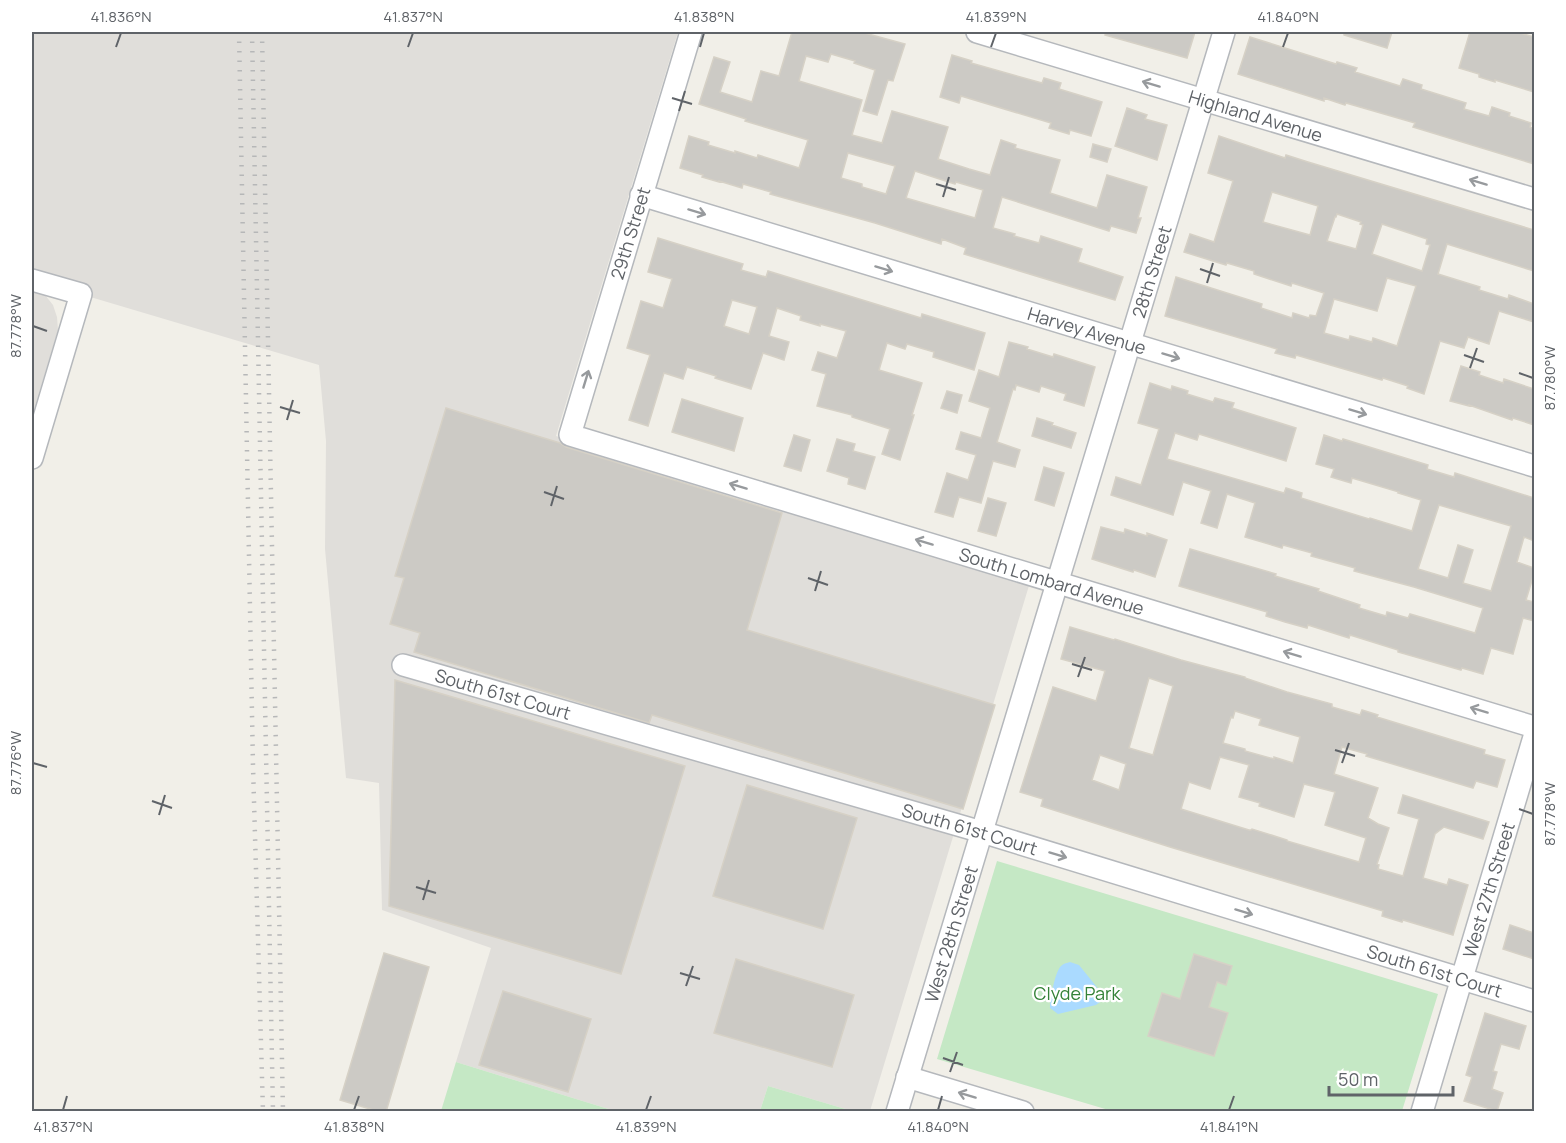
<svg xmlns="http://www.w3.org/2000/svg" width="1566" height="1143" font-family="Manrope,sans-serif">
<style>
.industrial{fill:#e0deda}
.green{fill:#c5e8c5}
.water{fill:#aadaff}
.building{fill:#cccac5;stroke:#d6d1c6;stroke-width:1.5;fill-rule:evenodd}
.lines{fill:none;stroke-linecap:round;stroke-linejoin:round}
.minor-casing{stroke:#b5b8bc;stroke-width:24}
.minor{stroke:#fff;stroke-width:21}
.rail{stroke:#b6b7b8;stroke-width:4.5;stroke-dasharray:1.5 8;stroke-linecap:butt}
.oneway{stroke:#979a9d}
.ticks{fill:none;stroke:#5f6368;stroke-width:2}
.labels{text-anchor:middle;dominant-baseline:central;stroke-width:4.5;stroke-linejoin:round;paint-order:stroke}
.street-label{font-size:18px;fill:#5f6368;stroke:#fff}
.park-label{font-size:18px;fill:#348238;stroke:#fff}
.neatline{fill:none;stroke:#5f6368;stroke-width:2}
.ticks-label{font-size:15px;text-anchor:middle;fill:#5f6368}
</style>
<rect width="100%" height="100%" fill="#f1efe8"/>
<path class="industrial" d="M32 32H678L556 436 1031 579 870 1111H852L768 1086 760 1111H615L456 1062 491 948 382 910 379 783 346 778 325 549 326 441 319 365 87 296 32 275Z
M32 291 45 295 53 305 57 317 58 330 32 416Z"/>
<path class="green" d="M997 861 1438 994 1402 1111H1112L937 1059Z
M456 1062 615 1111H441Z
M768 1086 852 1111H760Z"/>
<path class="water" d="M1070 962 1079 965 1100 991V1002L1096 1005 1058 1014 1050 1008C1050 999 1055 972 1061 966 1064 963 1067 963 1070 962Z"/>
<path class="building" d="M792 32H861L905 44 893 81 888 80 877 115 863 111 875 70 854 63 855 61 831 54 828 62 806 56 799 81 862 100 852 135 882 143 892 111 948 127 938 159 969 169 990 175 1001 140 1016 145 1015 148 1060 160 1050 193 1097 208 1107 175 1147 187 1138 218H1141L1136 233 1111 226 1109 231 1002 197 993 228 1015 234 1014 236 1039 243 1041 236 1082 249 1078 262 1123 277 1115 300 964 254 966 248 942 239 941 244 875 223 770 194 771 192 743 184 742 188 719 181V182L702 177 703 175 680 168 689 136 709 142 708 145 735 153V151L757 158 758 155 799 168 808 140 745 121 746 119 699 104 714 57 730 62 720 92 752 102 761 71 779 76ZM848 153 895 166 886 194 862 187V184L841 178ZM915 171 955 184 956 182 983 190 975 218 906 198Z
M1106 32H1195L1187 58 1105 35Z
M1344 32H1392L1387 48 1344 35Z
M1470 32H1517L1534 37V92L1495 80V82L1479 77V74L1459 68Z
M1250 37 1336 64 1337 62 1357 68 1355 72 1400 86 1403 79 1422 85 1421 89 1466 103 1464 109 1489 116 1492 107 1510 113 1509 116 1531 123 1530 127 1534 129V164L1413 127 1415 123 1346 103 1345 105 1324 98V101L1238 74Z
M952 55 972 61 971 63 1042 83 1044 78 1061 83 1059 89 1102 102 1091 136 1070 130 1069 134 1049 128 1051 123 961 96 959 103 940 97Z
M1127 108 1147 115 1145 119 1167 125 1157 160 1115 146Z
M1219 136 1285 158 1286 155 1308 162 1534 230V271L1447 244 1438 274 1480 287 1479 290 1508 299 1509 295 1534 304V322L1499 311 1489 344 1468 337 1464 348 1440 341 1424 394 1407 388 1408 386 1383 378 1382 380 1296 355 1295 358 1275 353 1277 349 1165 316 1176 277 1262 304 1261 308 1292 318 1293 313 1309 318 1310 315 1316 316 1324 293 1292 283 1291 286 1254 274V271L1227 263 1226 265 1184 252 1190 234 1214 242 1233 181 1208 173ZM1272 192 1318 206 1310 235 1263 222ZM1337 214 1361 222 1360 224 1363 225 1356 249 1327 241 1335 217H1336ZM1382 224 1427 239 1426 244 1430 245 1422 271 1372 254ZM1387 278 1416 286 1397 346 1373 338 1372 342 1350 336 1349 340 1324 333 1334 299 1377 311Z
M1093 144 1111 149 1107 162 1090 157Z
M658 238 743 264 741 270 766 277 768 271 921 318 922 314 985 333 974 370 933 357 934 352 907 344 905 349 887 343 879 370 922 383 912 415H914L900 460 882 454 890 429 852 417V415L817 406 826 374 812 370 818 352 837 358 846 331 820 324V326L800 320 801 316 777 308 769 336 789 342 784 360 763 353 751 389 715 378 716 376 687 367 683 379 664 373 648 426 629 420 650 355 627 348 636 318 641 301 663 308 672 279 648 272ZM732 300 757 307 749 334 724 326Z
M1009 342 1028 347 1027 349 1053 357 1054 354 1095 367 1084 406 1064 400 1066 394 1041 386 1039 392 1016 385 1015 390 1013 389 997 442 1020 450 1015 467 993 461 981 503 959 497 953 517 935 512 947 473 968 480 976 455 956 449 961 432 981 438 990 408 969 401 979 370 999 377Z
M1461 366 1480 372 1479 375 1503 383 1504 379 1534 389V425L1513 418 1512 420 1469 405V406L1450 401Z
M1150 383 1171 390 1172 386 1188 391 1187 394 1213 402 1215 398 1234 403 1232 408 1296 428 1286 461 1199 434 1197 440 1175 433 1167 459 1284 493 1286 488 1302 493 1301 498 1369 519 1370 518 1412 531 1421 500 1398 493 1399 492 1352 478 1351 483 1331 477 1334 469 1316 464 1324 435 1342 441 1343 439 1428 465 1427 469 1454 477 1455 473 1534 498V541L1524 537 1517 562 1534 568V574L1526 600 1534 602V621L1523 618 1513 654 1491 648 1483 674 1462 668 1461 670 1398 652V650L1350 635 1349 638 1308 625 1307 628 1285 622 1266 616 1267 612 1179 586 1190 549 1276 574 1275 576 1319 589 1318 591 1360 605 1359 608 1386 616 1387 612 1408 618 1410 614 1475 633 1483 608 1414 587 1354 571 1355 568 1311 556 1312 553 1283 545 1282 548 1245 537 1255 503 1227 494 1217 528 1201 523 1211 491 1183 482 1173 515 1111 495 1116 477 1141 485 1159 429 1138 423ZM1439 505 1511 526 1491 591 1463 583 1473 550 1458 545 1448 578 1418 569Z
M947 391 962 395 957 413 941 408Z
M682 399 743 418 734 451 672 432Z
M446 408 560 443 566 447 782 513 747 630 995 705 963 809 652 715 649 723 414 652 420 633 390 624 404 578 395 576Z
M1037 418 1053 423 1052 425 1076 433 1071 448 1032 436Z
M794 435 810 440 801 471 784 466Z
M837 439 855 444 853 451 875 457 865 489 848 484 849 478 827 471Z
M1044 467 1064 473 1054 506 1035 500Z
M988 498 1006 503 996 536 978 531Z
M1101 527 1124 533 1125 529 1147 536V533L1167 540 1155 577 1134 570 1133 572 1092 559Z
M1070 627 1114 640 1115 639 1181 660 1245 677V678L1287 692 1332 704V707L1360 715 1362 710 1378 715 1377 717 1485 750 1484 754 1505 760 1497 787 1476 781 1473 788 1366 756 1367 754 1342 747 1334 774 1378 788 1368 818 1378 824 1389 828 1377 864 1379 865 1378 869 1403 876 1419 819 1398 813 1403 795 1489 822 1483 839 1444 827 1435 834 1423 878 1447 885 1449 879 1468 885 1453 935 1403 920 1402 922 1382 916 1383 911 1170 847 1041 806 1043 799 1020 792 1053 687 1096 701 1105 671 1061 659ZM1149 678 1173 686 1153 755 1129 748ZM1235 711 1261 719 1259 725 1300 737 1293 763 1274 757V759L1245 751V749L1223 743 1231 717 1233 718ZM1100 755 1126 764 1119 790 1092 780ZM1220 757 1249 765 1239 797 1260 803 1259 806 1294 817 1304 784 1335 792 1325 825 1366 838 1359 862 1287 841V840L1252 829 1251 830H1249L1181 809 1189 782 1210 789Z
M395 680 685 766 621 974 389 906Z
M747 785 857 818 823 929 713 896Z
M1510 925 1534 933V959L1503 949Z
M384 953 429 967 386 1112H380L340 1100Z
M1194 954 1232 966 1226 985 1217 982 1209 1007 1228 1013 1214 1056 1148 1036 1162 993 1180 999Z
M736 959 854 995 832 1067 714 1033Z
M503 991 591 1019 568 1092 479 1065Z
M1485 1013 1526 1026 1519 1049 1501 1044 1493 1071 1497 1072 1492 1089 1503 1093 1497 1111 1464 1101 1472 1077 1466 1075Z"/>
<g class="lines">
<defs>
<g id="minor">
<path id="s1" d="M691 32 570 435 1534 727"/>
<path id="s2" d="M977 32 1534 199"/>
<path id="s3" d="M641 195 1534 466"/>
<path d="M32 280 81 294 32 458"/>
<path id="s4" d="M403 665 982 832 1534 1001"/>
<path d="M907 1077 1023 1112"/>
<path id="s5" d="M897 1112 1224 32"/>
<path id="s6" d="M1422 1112 1534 737"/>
</g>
</defs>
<use href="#minor" class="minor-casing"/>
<use href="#minor" class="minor"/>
<path class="rail" d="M239 32 253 766 263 1112
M252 32 273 1112
M262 32 283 1112"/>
</g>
<defs><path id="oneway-shaft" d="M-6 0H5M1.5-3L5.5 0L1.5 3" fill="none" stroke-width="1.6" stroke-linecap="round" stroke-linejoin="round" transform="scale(1.5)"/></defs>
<g class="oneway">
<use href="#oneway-shaft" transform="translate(1151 84) rotate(-163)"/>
<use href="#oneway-shaft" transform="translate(1478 182) rotate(-163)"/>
<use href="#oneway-shaft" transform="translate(697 212) rotate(17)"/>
<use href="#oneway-shaft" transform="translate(884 269) rotate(17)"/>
<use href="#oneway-shaft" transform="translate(1171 356) rotate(17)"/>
<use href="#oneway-shaft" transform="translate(586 379) rotate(-73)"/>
<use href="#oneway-shaft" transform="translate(1358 412) rotate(17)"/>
<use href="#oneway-shaft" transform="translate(738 486) rotate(-163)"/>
<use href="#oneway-shaft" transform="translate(924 542) rotate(-163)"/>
<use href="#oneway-shaft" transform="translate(1292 654) rotate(-163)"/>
<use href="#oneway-shaft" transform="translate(1479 710) rotate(-163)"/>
<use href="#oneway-shaft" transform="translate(1058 855) rotate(17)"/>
<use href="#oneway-shaft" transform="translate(1244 912) rotate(17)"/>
<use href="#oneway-shaft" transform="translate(967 1095) rotate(-163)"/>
</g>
<path class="ticks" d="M116 47 121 33M408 47 413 33M700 47 704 33M991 47 996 33M1283 47 1288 33M672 98 692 104M679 111 685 91M936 184 956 190M943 197 949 177M1200 269 1220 276M1207 283 1213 263M33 326 47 331M1464 355 1484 362M1470 368 1477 348M1519 373 1533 378M280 407 300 413M287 420 293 400M544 492 564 499M551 506 557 486M808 578 828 585M815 591 821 571M1072 664 1092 670M1078 677 1085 657M1335 750 1355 756M33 763 47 767M1342 763 1349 743M152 801 172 808M1519 809 1533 814M159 815 165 795M416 887 436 893M423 900 429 880M680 973 700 979M686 986 693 966M943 1058 963 1065M950 1072 957 1052M63 1110 67 1096M354 1110 359 1096M646 1110 651 1096M938 1110 942 1096M1229 1110 1234 1096"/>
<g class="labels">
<g class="street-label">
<text stroke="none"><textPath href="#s2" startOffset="291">Highland Avenue</textPath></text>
<text transform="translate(630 233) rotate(-73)">29th Street</text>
<text stroke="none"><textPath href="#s5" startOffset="878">28th Street</textPath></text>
<text stroke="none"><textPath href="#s3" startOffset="466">Harvey Avenue</textPath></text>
<text stroke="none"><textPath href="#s1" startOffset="924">South Lombard Avenue</textPath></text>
<text stroke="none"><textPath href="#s4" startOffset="104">South 61st Court</textPath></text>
<text stroke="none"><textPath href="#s4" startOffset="590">South 61st Court</textPath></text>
<text stroke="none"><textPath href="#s6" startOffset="232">West 27th Street</textPath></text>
<text stroke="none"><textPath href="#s5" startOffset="186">West 28th Street</textPath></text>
<text stroke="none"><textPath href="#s4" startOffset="1076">South 61st Court</textPath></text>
</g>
<g class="park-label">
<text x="1077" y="993">Clyde Park</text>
</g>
</g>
<rect width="1566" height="1143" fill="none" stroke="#ffffff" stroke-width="66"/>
<path d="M1329 1086v9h124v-9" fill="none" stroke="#5f6368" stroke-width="3"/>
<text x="1338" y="1086" font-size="18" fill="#5f6368" stroke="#ffffff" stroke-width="4.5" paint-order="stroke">50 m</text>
<rect x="33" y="33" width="1500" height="1077" class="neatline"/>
<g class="ticks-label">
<text x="121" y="22">41.836°N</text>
<text x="413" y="22">41.837°N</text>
<text x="704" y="22">41.838°N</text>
<text x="996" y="22">41.839°N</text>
<text x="1288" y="22">41.840°N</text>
<text transform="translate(16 326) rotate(-90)" y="5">87.778°W</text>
<text transform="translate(1550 378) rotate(-90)" y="5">87.780°W</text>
<text transform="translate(16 763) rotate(-90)" y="5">87.776°W</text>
<text transform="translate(1550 814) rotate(-90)" y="5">87.778°W</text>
<text x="63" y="1132">41.837°N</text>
<text x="354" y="1132">41.838°N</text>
<text x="646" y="1132">41.839°N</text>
<text x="938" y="1132">41.840°N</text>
<text x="1229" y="1132">41.841°N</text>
</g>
</svg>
